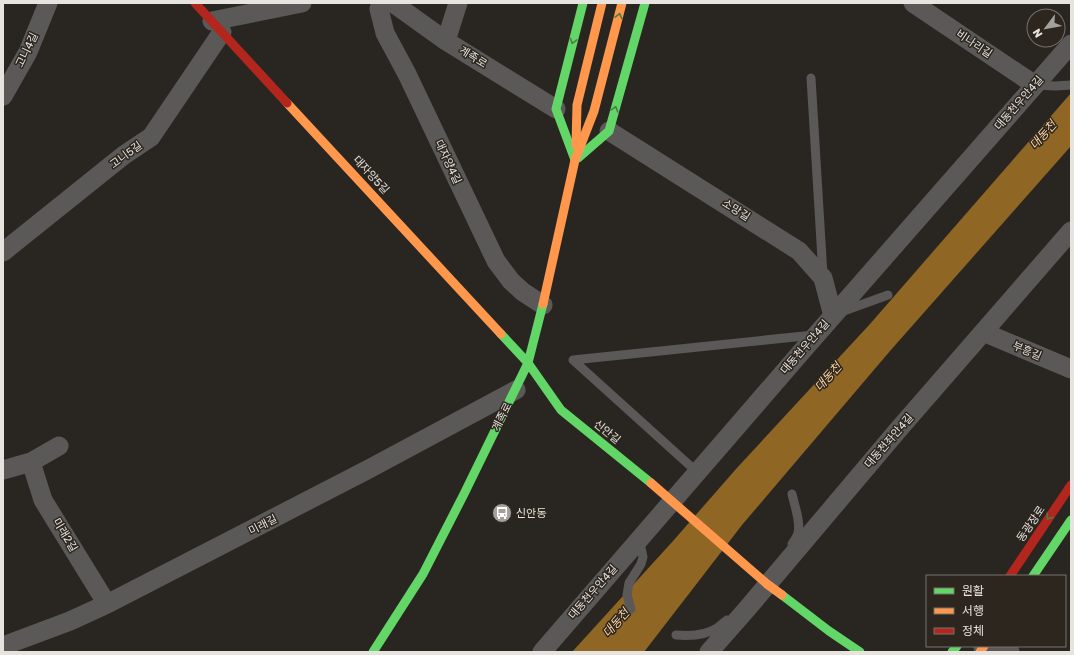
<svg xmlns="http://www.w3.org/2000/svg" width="1074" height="655" font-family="Rubik,'Noto Sans KR',sans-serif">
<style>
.water{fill:#8f6623}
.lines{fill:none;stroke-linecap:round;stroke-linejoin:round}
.lane{stroke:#5a5958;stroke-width:9}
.street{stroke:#5a5958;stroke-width:19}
.fast{stroke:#63d668;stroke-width:9}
.slow{stroke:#ff974d;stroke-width:9}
.jam{stroke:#b3261e;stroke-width:9}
.oneway{stroke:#487e44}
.labels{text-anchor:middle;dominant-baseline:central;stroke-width:3;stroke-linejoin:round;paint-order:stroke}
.street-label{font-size:11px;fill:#e7e3df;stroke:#2c261f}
.poi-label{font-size:11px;fill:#e7e3df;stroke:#2c261f;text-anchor:start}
.water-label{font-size:12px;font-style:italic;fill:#fdd7a2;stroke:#2c261f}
</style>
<rect width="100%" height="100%" fill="#292622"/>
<path class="water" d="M1071 93V146L890 351 742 525 644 652H572L673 541 736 469 870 324Z"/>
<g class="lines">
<path class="lane" d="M811 78 823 275
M1035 85 1055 86 1071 85
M841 312 888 295
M697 472 573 360 814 335
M792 494C794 504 801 522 798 533 797 537 794 541 792 544
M631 609 627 595 629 583 641 564 643 557 639 539
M676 635C689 636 705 636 717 628 720 626 723 623 727 620"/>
<path class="street" d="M381 3 379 9 385 33 407 74 496 261 511 281 523 292 543 305
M393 3 446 41 556 109
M913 3 1035 85
M212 21 302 3
M446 41 458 3
M3 96 28 52 48 3
M609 131 799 251 823 278 833 316
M3 252 124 155 151 137 222 32
M983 332 1071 369
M31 462 43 500 107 604
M3 470 31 462 59 446
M3 646 70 621 107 604 367 470 516 390
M983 648 1010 652
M542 652 803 350 1071 44
M709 652 746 610 898 430 1071 231"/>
<path class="fast" d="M578 158 609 131 645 3
M575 160 556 109 583 3
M501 334 528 363 561 410 651 483
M1033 576 1071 520
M782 595 829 631 860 652
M373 652 423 574 464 494 528 363 543 304
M952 652 957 646"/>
<path class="slow" d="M287 103 501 334
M576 145 577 105 602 3
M543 304 575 160 594 111 622 3
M651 483 767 584 782 595
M980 652 984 646"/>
<path class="jam" d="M195 3 287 103
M1010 576 1071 485"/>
</g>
<defs><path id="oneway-chevron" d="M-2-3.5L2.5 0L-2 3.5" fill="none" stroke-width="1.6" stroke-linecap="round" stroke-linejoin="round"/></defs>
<g class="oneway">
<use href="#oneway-chevron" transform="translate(619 16) rotate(-76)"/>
<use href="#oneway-chevron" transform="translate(573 41) rotate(105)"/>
<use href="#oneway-chevron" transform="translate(615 109) rotate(-74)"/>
<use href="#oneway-chevron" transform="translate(1049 517) rotate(124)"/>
</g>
<defs>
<symbol id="bus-disc" viewBox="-11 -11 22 22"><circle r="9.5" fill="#a4a19d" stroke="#2c261f"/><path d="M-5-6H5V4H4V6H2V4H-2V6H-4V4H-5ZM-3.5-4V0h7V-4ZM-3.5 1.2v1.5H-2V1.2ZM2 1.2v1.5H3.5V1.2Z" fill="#fff"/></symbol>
</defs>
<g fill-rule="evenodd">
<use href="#bus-disc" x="491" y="502" width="22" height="22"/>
</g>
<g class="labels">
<g class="street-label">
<text transform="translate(974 44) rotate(34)">비나리길</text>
<text transform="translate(27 50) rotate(-64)">고니4길</text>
<text transform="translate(473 57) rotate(32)">계족로</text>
<text transform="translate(1019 103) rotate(-49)">대동천우안4길</text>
<text transform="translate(126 155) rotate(-36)">고니5길</text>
<text transform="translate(448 162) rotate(65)">대자양4길</text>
<text transform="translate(371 175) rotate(47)">대자양5길</text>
<text transform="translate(736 210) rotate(32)">소망길</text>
<text transform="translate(805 347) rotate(-49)">대동천우안4길</text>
<text transform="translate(1027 351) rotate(23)">부흥길</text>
<text transform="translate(502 417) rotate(-63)">계족로</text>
<text transform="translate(607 432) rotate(39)">신안길</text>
<text transform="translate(889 441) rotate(-49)">대동천좌안4길</text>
<text transform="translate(1031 524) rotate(-56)">동광장로</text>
<text transform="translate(263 525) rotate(-27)">미래길</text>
<text transform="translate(65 535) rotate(59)">미래2길</text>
<text transform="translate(593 592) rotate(-49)">대동천우안4길</text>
</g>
<g class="poi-label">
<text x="516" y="513">신안동</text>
</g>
<g class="water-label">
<text transform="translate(1043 135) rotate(-48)">대동천</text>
<text transform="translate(828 377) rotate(-48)">대동천</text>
<text transform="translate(616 623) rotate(-49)">대동천</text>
</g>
</g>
<rect width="1074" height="655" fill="none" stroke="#e7e3df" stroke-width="8"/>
<rect x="926" y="575" width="140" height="72" fill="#2c261f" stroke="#77726c"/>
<rect x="934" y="588" width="20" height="6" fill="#63d668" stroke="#77726c"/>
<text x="962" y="595" font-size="12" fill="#e7e3df">원활</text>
<rect x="934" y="608" width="20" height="6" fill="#ff974d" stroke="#77726c"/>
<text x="962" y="615" font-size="12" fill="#e7e3df">서행</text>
<rect x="934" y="628" width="20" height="6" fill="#b3261e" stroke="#77726c"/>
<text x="962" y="635" font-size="12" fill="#e7e3df">정체</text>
<g transform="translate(1046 28) rotate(238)"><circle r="19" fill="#2c261f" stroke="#77726c"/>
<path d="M0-3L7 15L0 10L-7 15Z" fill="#a4a19d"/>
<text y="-6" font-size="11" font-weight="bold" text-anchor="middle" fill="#e7e3df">N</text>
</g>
</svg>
